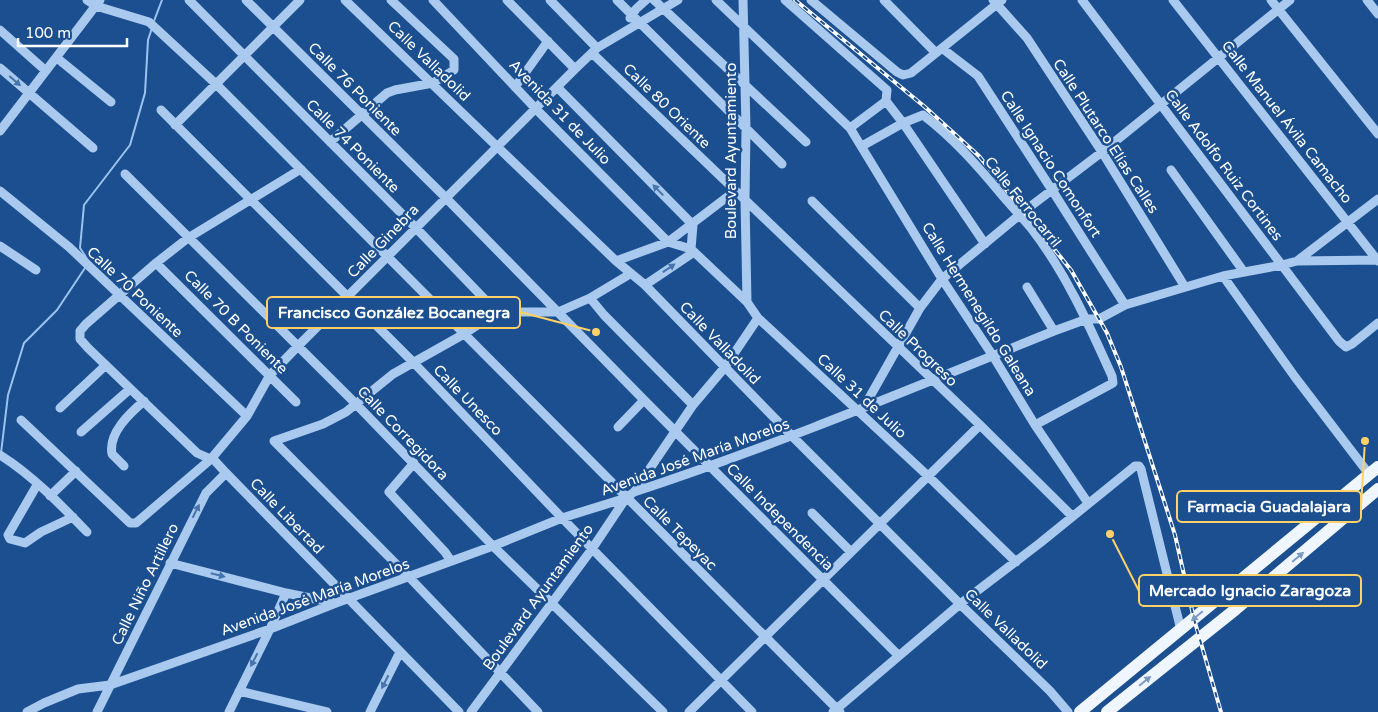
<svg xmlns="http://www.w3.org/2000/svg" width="1378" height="712" font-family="'Varela Round',sans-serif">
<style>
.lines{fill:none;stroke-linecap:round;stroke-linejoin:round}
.stream{stroke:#9cc4f0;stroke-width:2}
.minor{stroke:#a9c9ee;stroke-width:9}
.major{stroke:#f0f6ff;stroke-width:12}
.rail-casing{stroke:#fff;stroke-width:4}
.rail{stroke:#1b4f8f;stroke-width:2;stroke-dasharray:5.5;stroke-linecap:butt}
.oneway{fill:#4674ac}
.oneway2{fill:#7b9ac1}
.labels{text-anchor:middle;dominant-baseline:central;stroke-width:5;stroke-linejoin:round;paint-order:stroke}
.street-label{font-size:15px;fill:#fff;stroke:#1b4f8f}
.leader{fill:none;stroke:#ffd166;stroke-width:2}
.callout-dot{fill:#ffd166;stroke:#1b4f8f;stroke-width:2}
.callout{fill:#1b4f8f;stroke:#ffd166;stroke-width:2}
.callout-label{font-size:16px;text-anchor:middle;font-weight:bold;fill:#fff}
</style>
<rect width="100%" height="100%" fill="#1b4f8f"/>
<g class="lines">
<path class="stream" d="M154 21 162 0
M88 260 80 248 84 205 130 145 145 93 148 40 152 28
M1 453 8 395 24 343 57 310 85 268"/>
<path class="minor" d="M87 0 96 6 149 22 216 84 840 712
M189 0 415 227 497 312
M246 0 445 197 644 400 898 655
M345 0 616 261 645 285 792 436 960 604 1050 691 1068 712
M433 0 535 108 668 242 691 249 747 302 758 318 928 476 1016 562
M507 0 575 69
M550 0 597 48
M617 0 782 164
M654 0 806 142
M716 0 850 128 942 279 993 356 1035 425 1088 503
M743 0 746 128 745 200 747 302
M785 0 887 90 886 101 850 128
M811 0 897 72 903 75 911 73 1002 0
M884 0 936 53
M993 0 1027 38 1102 152 1185 287
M1082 0 1339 341 1346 347 1352 344 1378 323
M1173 0 1378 261
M1271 0 1378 134
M1367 0 1378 14
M630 18 636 9 646 0
M0 30 46 71
M943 49 978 76 1052 190 1125 305
M592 53 980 425 1072 516
M57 58 111 102
M0 68 93 148
M515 87 548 41
M557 87 693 225 691 249
M886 101 903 123 985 244
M161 110 414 363 562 518 752 712
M175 125 300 0
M0 131 100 0
M330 142 387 93 395 90 433 83 454 70V59L391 0
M862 146 903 123 923 115C953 138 977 165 1001 194 1011 206 1022 217 1031 228 1066 273 1089 325 1112 376L1113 383 1035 425
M301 169 188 238 156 263 86 324 80 331V339L88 348 197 453 215 461 226 473 459 712
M1171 170 1244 272
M125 174 357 405 493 546 663 712
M0 191 69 247 247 416
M812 201 920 308
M0 246 36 270
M616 261 668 242 735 191
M1297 261 1378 199
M156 263 296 402
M1223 276 1295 377 1369 474
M645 285 694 252
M1027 287 1054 331
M590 298 604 315 693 405
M864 407 920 308 942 279 1023 212 1102 152 1290 0
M60 408 106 365
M21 420 130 523H136L211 459 247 416 270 375 298 346 575 69 597 48 678 0
M618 427 644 400
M81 432 130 389
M0 455C32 475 61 505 87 532
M414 463 389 492 445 552 451 561
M124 466 112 454C108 433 130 413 144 401
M37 485 8 535 10 539 25 543 41 532 73 517
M634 492 693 405 725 367 758 318
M50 496 76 471
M812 513 851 552
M170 563 286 593 335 603
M239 691 327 712
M27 712 44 703 78 689 110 685 270 629 336 603 493 546 562 518 626 498 634 492C777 445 915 387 1054 331L1087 319H1099L1125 305 1223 276 1282 265 1297 261 1378 260
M97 712 206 493 226 473
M229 712 270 629 286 593
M370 712 400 652
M471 712 592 549 626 498
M538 712 409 577 274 441 323 424 346 412 393 374 464 334 497 312H558L590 298 630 274
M689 712 980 425
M833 712 960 604 1040 543 1135 466H1139L1141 469 1181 630"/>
<path class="major" d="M1080 712 1378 467
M1107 712 1236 609 1378 489"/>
<defs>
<path id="rail" d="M795 0 925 107 979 156 1071 270 1107 333 1121 367 1175 535 1194 619 1221 712"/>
</defs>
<use href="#rail" class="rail-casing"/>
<use href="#rail" class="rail"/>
</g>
<defs><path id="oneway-solid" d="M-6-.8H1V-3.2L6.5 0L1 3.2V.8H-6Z" transform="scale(1.25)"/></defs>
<g class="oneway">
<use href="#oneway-solid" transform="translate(15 81) rotate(41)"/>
<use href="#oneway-solid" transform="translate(658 190) rotate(-134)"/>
<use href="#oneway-solid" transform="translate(669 268) rotate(-34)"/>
<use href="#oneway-solid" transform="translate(196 511) rotate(-63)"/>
<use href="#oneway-solid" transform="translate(218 575) rotate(14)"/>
<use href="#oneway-solid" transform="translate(254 660) rotate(117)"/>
<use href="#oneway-solid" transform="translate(385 682) rotate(117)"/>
</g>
<g class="oneway2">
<use href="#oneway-solid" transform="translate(1298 557) rotate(-40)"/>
<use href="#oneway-solid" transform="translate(1197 616) rotate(140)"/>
<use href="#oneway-solid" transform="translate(1145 681) rotate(-39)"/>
</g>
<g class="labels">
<g class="street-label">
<text transform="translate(429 61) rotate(44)">Calle Valladolid</text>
<text transform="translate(355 89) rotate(45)">Calle 76 Poniente</text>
<text transform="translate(667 106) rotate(44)">Calle 80 Oriente</text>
<text transform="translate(560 112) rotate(46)">Avenida 31 de Julio</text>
<text transform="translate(1287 122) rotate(52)">Calle Manuel Ávila Camacho</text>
<text transform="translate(1106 136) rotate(57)">Calle Plutarco Elías Calles</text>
<text transform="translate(353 146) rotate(45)">Calle 74 Poniente</text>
<text transform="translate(731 151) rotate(-90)">Boulevard Ayuntamiento</text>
<text transform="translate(1051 164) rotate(57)">Calle Ignacio Comonfort</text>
<text transform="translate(1224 165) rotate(53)">Calle Adolfo Ruiz Cortines</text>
<text transform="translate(1023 202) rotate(51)">Calle Ferrocarril</text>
<text transform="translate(383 241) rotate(-46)">Calle Ginebra</text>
<text transform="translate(135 292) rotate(43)">Calle 70 Poniente</text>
<text transform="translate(979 309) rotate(58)">Calle Hermenegildo Galeana</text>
<text transform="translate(236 322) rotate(45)">Calle 70 B Poniente</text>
<text transform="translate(720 343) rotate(46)">Calle Valladolid</text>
<text transform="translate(918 348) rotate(44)">Calle Progreso</text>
<text transform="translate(862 396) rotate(43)">Calle 31 de Julio</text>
<text transform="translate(468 400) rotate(46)">Calle Unesco</text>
<text transform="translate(403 433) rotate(46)">Calle Corregidora</text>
<text transform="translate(695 457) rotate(-20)">Avenida José María Morelos</text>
<text transform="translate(287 516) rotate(46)">Calle Libertad</text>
<text transform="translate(780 517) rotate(45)">Calle Independencia</text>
<text transform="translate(680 533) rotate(45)">Calle Tepeyac</text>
<text transform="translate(145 584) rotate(-64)">Calle Niño Artillero</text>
<text transform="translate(315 597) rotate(-20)">Avenida José María Morelos</text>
<text transform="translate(538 597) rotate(-54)">Boulevard Ayuntamiento</text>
<text transform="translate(1006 629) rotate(44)">Calle Valladolid</text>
</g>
</g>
<path class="leader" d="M596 332L520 312M1365 441L1361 506M1110 534L1139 591"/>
<g class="callout-dot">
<circle cx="596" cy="332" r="5"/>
<circle cx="1365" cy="441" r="5"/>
<circle cx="1110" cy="534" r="5"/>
</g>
<g class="callout">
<rect x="267" y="297" width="253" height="31" rx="5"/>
<rect x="1177" y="491" width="184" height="31" rx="5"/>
<rect x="1139" y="575" width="222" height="31" rx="5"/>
</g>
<g class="callout-label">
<text x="394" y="318">Francisco González Bocanegra</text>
<text x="1269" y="512">Farmacia Guadalajara</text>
<text x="1250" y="596">Mercado Ignacio Zaragoza</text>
</g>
<path d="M18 38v8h109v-8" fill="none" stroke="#ffffff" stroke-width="2.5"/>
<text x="25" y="38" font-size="15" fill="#ffffff" stroke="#1b4f8f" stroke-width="4" paint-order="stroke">100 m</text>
</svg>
